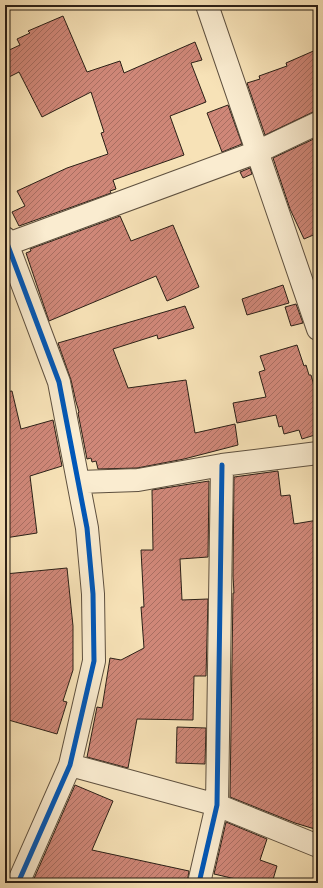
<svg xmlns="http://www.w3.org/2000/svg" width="323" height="888" font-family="'Gentium Book Plus',serif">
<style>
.building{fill:url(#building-hatch);stroke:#2b2017}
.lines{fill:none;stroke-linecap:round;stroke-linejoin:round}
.minor-casing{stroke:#5e503f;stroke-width:24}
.minor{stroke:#faecd0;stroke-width:22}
.cycleway-casing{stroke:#faecd0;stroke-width:8}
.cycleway{stroke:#0057b8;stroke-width:5}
</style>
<defs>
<pattern id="building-hatch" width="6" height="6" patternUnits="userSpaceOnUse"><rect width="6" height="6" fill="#cf8778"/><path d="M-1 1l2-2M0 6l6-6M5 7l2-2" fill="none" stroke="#a86e61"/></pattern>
</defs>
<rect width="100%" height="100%" fill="#f7e2b7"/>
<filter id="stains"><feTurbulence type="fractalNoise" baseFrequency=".005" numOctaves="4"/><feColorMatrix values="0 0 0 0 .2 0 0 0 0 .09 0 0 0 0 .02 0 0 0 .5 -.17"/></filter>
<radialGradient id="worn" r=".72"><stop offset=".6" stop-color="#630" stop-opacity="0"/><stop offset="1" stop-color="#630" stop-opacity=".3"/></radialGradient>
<path class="building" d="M63 16 87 72 120 61 124 73 195 42 202 60 191 63 206 102 170 116 184 155 113 180 116 189 110 191 111 193 19 226 12 212 25 206 17 191 67 168 108 154 101 133 104 132 91 92 42 117 19 72 5 79V52L20 45 17 39 30 33 28 31Z
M318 49V111L313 112 265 135 247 83 260 79 259 76 287 66 286 63Z
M228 105 242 144 222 152 207 113Z
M318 137V233L304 239 290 209 273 158Z
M250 168 252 174 243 178 240 172Z
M120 216 131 241 173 225 199 287 167 301 156 276 49 321 26 253 31 251 30 249Z
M283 285 289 303 247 315 242 299Z
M296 304 303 323 291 326 285 307Z
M185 306 194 328 158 339 157 335 113 349 128 388 186 380 195 433 235 424 238 445 184 459 137 468 98 469 96 461 92 462 91 458 87 459 78 413 79 412 76 402 71 380 58 343Z
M297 345 304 366 306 365 309 375H311L318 400V434L302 439 299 430 284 434 282 426 279 427 276 415 237 423 233 403 266 397 259 372 265 370 260 356Z
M12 391 21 429 53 420 62 466 30 476 37 533 5 538V392Z
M278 471 281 496 290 495 294 524 318 520V558L314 559 318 603V830L295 823 230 797 233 593H234L233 576 234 477Z
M209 481 208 557 180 559 182 600 208 599 206 676H194L193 720 137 719 128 768 87 757 97 707 102 708 110 658 121 660 144 648 141 607H144L141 550H153L152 490Z
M67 568 73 626V670L63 701 67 702 57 734 5 719V574Z
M177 727 206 728 205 764 176 763Z
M75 785 113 801 92 850 189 871 187 883H136L116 879 115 883H32Z
M226 822 267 839 260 860 277 866 272 883H253L214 874Z"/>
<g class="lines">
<defs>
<path id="minor" d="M207 5 318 329
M5 238 59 382 87 528 93 594 94 661 70 765 18 883
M5 245 257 152 318 123
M79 482 138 480 222 465 318 453
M70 765 217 805 318 846
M199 883 217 805 222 465"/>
</defs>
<use href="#minor" class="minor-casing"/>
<use href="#minor" class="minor"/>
<defs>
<path id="cycleway" d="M5 238 59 382 87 528 93 594 94 661 70 765 18 883
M199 883 217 805 222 465"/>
</defs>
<use href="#cycleway" class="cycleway-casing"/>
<use href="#cycleway" class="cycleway"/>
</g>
<rect width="323" height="888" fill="none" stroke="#f7e2b7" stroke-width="20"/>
<rect x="6" y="6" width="311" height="876" fill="none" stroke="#2b2017" stroke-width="2"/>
<rect x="10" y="10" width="303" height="868" fill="none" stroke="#2b2017"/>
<rect width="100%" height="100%" filter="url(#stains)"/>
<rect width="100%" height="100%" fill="url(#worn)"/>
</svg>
